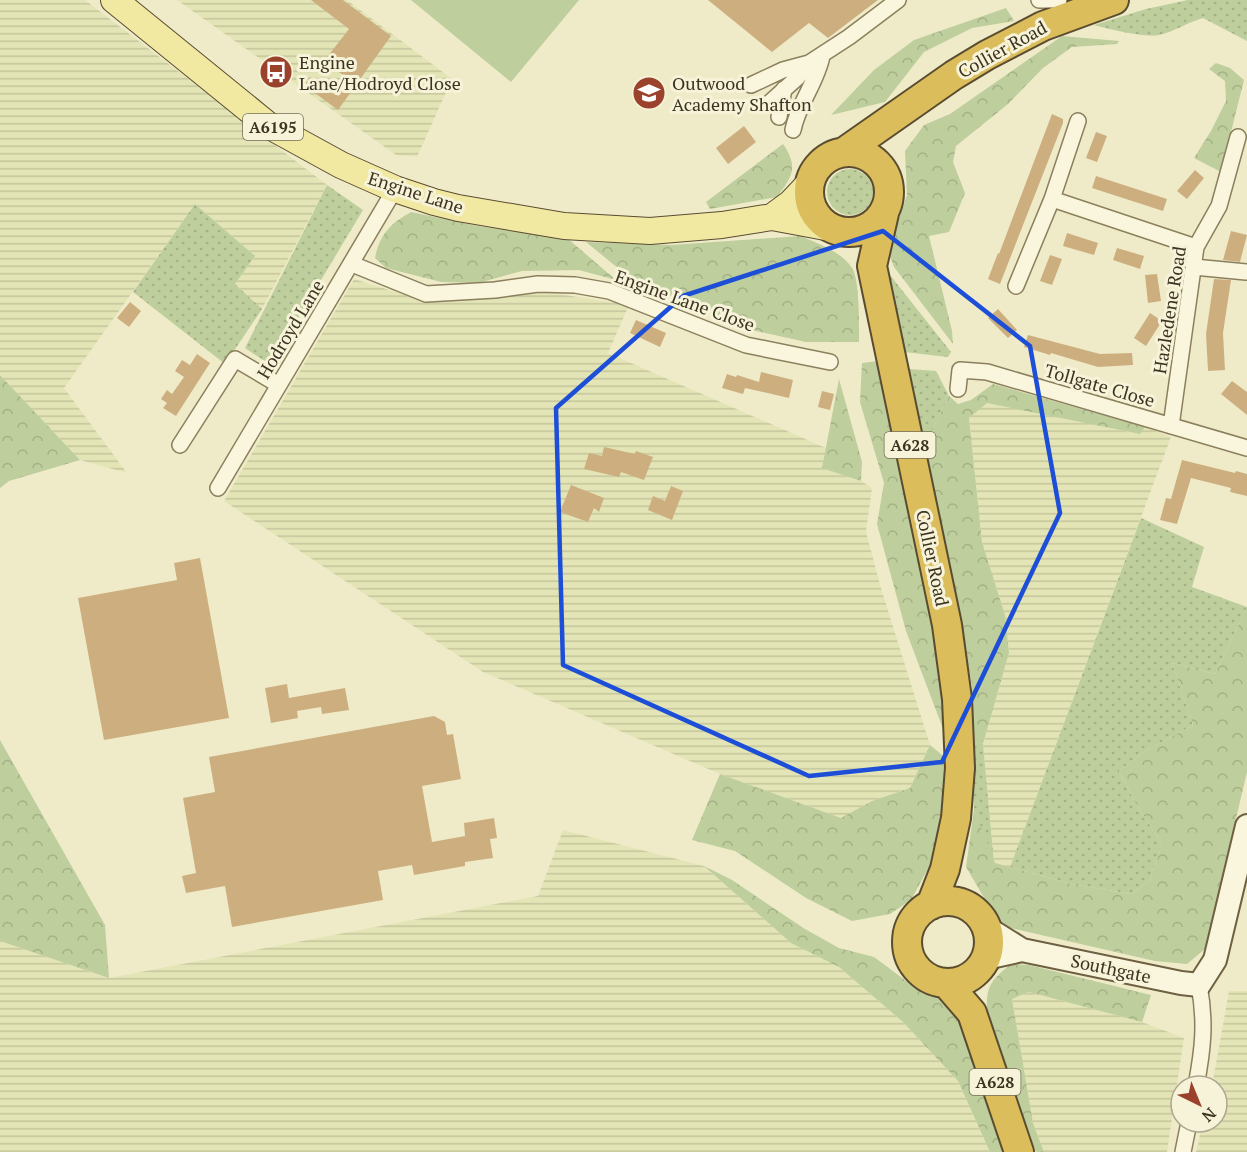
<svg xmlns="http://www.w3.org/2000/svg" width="1247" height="1152" font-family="'PT Serif',serif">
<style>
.farmland{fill:url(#farmland-rules)}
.grass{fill:url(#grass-dots)}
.forest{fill:url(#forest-crowns)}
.park{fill:#bece9c}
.building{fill:#cdaf7f}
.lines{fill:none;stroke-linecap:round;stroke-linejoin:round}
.street-casing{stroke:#8c7f5d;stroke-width:18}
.secondary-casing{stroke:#6e6040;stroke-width:26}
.primary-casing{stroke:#5a4c31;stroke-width:28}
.highway-casing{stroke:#5a4c31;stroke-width:32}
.street{stroke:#f9f6dd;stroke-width:15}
.secondary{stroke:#f9f6dd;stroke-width:22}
.primary{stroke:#f1e8a2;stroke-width:26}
.highway{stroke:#dcbd5c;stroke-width:28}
.marked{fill:none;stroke:#1d4ed8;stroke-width:4.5;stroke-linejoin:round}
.labels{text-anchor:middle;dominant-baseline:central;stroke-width:6;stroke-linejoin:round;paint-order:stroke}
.shield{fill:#f6f3d9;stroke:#746d58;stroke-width:1.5}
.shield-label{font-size:16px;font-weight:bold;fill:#3c3321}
.street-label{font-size:18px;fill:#3c3321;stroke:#f6f3d9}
.poi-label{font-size:18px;fill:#3c3321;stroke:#f6f3d9;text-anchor:start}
</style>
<defs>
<pattern id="farmland-rules" width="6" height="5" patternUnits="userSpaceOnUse" patternTransform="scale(1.5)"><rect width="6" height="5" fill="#e3e5b6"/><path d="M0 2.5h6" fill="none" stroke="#c4c59c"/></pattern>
<pattern id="grass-dots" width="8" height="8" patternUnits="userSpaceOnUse" patternTransform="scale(1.5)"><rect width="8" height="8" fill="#bece9c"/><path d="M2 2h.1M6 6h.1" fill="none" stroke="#a4b186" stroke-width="1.8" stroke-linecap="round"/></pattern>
<pattern id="forest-crowns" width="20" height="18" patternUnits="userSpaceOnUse" patternTransform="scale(1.5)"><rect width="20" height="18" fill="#bece9c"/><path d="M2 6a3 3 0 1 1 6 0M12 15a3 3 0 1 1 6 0" fill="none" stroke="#a4b186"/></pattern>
</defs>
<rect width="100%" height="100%" fill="#efebc9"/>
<path class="farmland" d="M0 0H85L327 185 262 309 235 284 255 256 195 204 64 388 127 473 80 460 0 375Z
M177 0H347L452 79 417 157 396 155Z
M354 279 424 301 533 290 629 305 608 353 826 448 823 468 861 481 872 488 866 532 881 588 930 745 910 788 872 801 841 818 720 774 483 672 224 501Z
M987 402 1139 434 1145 427 1171 437 1010 867 994 863 983 744 1009 653 1005 615 982 542 969 418Z
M563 830 704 866 791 943 839 967 903 1022 958 1081 990 1152H0V941L109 978 538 896Z
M1229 991H1247V1152H1196L1203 1122H1217V1086H1212Z
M1029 992 1142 1022 1184 1038 1167 1152H1044L1033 1123 1012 999Z"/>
<path class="grass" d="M1188 0H1247V41L1203 18C1188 22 1174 32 1159 35 1147 38 1107 29 1094 25L1146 9Z
M827 192a23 23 0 1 1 46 0a23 23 0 1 1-46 0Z
M327 185 363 210 270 365 245 348Z
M195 204 255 256 235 284 262 309 225 364 133 292Z
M886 270 951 352 948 357 904 352Z
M908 369 936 371 949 396 924 447Z
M1141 518 1204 547 1192 587 1247 607 1215 674 1172 663 1193 725 1144 752 1119 771 1135 802 1162 844 1150 881 1131 894 1072 884 1010 867Z
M971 741 983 744 994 863 974 809Z"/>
<path class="forest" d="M1006 8 1014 21 972 28 924 52 885 102 831 115 874 70 914 40Z
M1062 36 1119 41 1117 44 1072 47 1043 68 1008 104 956 146 953 162 965 193 949 232 929 236 952 331 953 344 894 267 888 251 907 195 905 151 924 125 950 114Z
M1216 63 1230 68 1244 80 1221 172 1194 158 1211 131 1226 101 1225 81 1209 69Z
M783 144C799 167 792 177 777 197L710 209 706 202Z
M411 212 478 226 567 238 616 280 579 270 522 271 478 283 441 282 386 268 375 258C380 234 390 224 411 212Z
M801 236C818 244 841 251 852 268 860 280 859 325 859 342H806L716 322 708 304 646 291 586 242 671 245Z
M879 361 938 626 945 734 906 631 877 524 884 483 860 402 862 363Z
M0 375 80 460 9 481 0 488Z
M839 379 862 462 861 481 822 468Z
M993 384 1145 427 1140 434 987 403 969 418 982 542 1005 615 1009 653 983 744 971 741 972 685 924 447 949 396 958 404 971 400Z
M1247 607V772L1205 949 1187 964 1155 961 1006 927 983 896 966 867 974 809 995 863 1072 884 1131 894 1150 881 1162 844 1135 802 1119 771 1144 752 1193 725 1172 663 1215 674Z
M0 740 105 925 109 978 0 941Z
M930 745 947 759 940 825 931 863 911 900 890 914 852 921 806 898 735 851 692 840 720 774 841 818 872 801 910 788Z
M704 866 732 880 805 929 839 948 874 957 913 986 948 1002 961 1022 1006 1152H990L958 1081 903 1022 839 967 791 943Z
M1011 964 1029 965 1151 995 1142 1022 1029 992 1012 999 1033 1123 1044 1152H1036L987 1014C986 986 990 981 1011 964Z"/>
<path class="park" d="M411 0H579L511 82Z"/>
<path class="building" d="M311 0H343L391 36 338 110 304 85 310 77 335 95 347 78 324 61 349 29Z
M708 0H878L828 38 809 23 772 52Z
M1052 114 1063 119V123L1000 284 988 279 998 253 999 254Z
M744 126 756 142 728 164 716 148Z
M1096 132 1107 136 1097 162 1086 158Z
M1195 170 1204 178 1187 199 1177 191Z
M1096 176 1167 199 1163 211 1092 188Z
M1231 231 1247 235 1240 262 1223 260Z
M1067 233 1098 243 1094 255 1063 246Z
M1117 248 1144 256 1140 269 1113 260Z
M1050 255 1062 259 1052 285 1040 281Z
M1157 274 1161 301 1148 303 1145 275Z
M1214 279 1231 280 1223 333 1225 370 1208 371 1206 334Z
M130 302 141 311 129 327 117 318Z
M998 309 1017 330 1008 338 988 318Z
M1150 313 1162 321 1146 346 1134 338Z
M636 320 666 333 660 347 630 333Z
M1028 335 1100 354 1132 353 1133 365 1098 367 1051 353 1050 355 1024 347Z
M197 354 210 363 176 416 163 408 167 403 161 399 167 390 172 394 184 377 175 371 182 360 190 365Z
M761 372 793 380 789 398 745 388 743 394 722 388 727 374 736 377 737 375 759 382Z
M1232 381 1247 392V415L1221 394Z
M822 391 834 394 830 410 818 407Z
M604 447 635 454 636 451 653 457 644 480 621 472 619 477 584 469 589 453 602 456Z
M1182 460 1235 473 1236 471 1247 474V496L1230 492 1231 488 1191 478 1177 524 1160 520 1166 498 1171 499Z
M571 485 604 498 599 512 594 508 588 522 560 512Z
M671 486 683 491 672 520 648 510 653 496 665 501Z
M200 558 229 718 104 740 78 598 177 580 174 563Z
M287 684 289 698 345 688 349 710 322 714 321 707 297 711 298 718 271 723 265 688Z
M434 716 445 722 447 735 453 734 461 779 422 786 432 842 465 836 464 823 494 818 497 838 490 839 493 858 465 862V866L414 875 412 865 378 871 383 900 232 927 225 886 186 893 182 876 196 873 183 798 215 792 209 757Z"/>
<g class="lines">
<defs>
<path id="street" d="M1039 0H1059
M751 85 783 70 809 63
M767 105 797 78 809 63 849 37 898 0
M779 117 784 89
M793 130C798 104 817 82 822 56
M1052 199 1196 247
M352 264 426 294 495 290 538 284 575 285 609 291 746 345 830 362
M1194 267 1246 272
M1016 286 1052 199 1078 121
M958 389 960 370 987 372 1247 448
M1171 426 1196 247 1219 206 1238 137
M180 445 235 359 279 385
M218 488 395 189
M1196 1086C1203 1049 1206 1022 1199 985
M1183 1152 1189 1122"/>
<path id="secondary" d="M987 928 1022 950 1181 983 1199 985 1215 960 1247 826
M986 958 1022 950"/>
<path id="primary" d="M114 0 268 125 341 165 395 189 434 202 458 208 564 226 650 231 722 225 772 217 831 228
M772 217 791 203 809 184"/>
<path id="highway" d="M844 152 954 75 987 55 1043 26 1114 0
M809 192a40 40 0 1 1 80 0a40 40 0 1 1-80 0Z
M885 209 872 266 947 625 957 699 960 768 956 818 945 869 931 905
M907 942a41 41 0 1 1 82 0a41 41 0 1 1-82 0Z
M947 984 972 1013 1019 1152"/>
</defs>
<use href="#street" class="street-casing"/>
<use href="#secondary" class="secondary-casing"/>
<use href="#primary" class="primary-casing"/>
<use href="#highway" class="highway-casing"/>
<use href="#street" class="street"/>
<use href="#secondary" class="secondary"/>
<use href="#primary" class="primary"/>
<use href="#highway" class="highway"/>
</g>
<path class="marked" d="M883 231 1030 346 1060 513 942 762 809 776 563 665 556 408 683 296Z"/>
<defs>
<symbol id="bus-disc" viewBox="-11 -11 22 22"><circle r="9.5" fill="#9b422d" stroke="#f6f3d9"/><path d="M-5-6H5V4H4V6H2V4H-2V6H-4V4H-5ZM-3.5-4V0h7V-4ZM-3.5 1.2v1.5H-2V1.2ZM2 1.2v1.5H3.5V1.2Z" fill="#fff"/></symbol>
<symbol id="school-disc" viewBox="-11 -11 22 22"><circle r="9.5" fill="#9b422d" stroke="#f6f3d9"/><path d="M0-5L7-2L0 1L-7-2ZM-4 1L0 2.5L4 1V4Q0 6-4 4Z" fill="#fff"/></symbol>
</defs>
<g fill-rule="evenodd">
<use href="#bus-disc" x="257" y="53" width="38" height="38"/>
<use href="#school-disc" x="630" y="74" width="38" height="38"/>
</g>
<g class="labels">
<g class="shield">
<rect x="243" y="114" width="60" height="26" rx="4.5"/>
<rect x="884.5" y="432" width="51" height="26" rx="4.5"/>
<rect x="969.5" y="1069" width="51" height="26" rx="4.5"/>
</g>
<g class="shield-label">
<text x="273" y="127">A6195</text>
<text x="910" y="445">A628</text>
<text x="995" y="1082">A628</text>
</g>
<g class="street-label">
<text transform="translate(1002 49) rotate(-29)">Collier Road</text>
<text transform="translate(416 192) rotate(18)">Engine Lane</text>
<text transform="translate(685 300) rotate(20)">Engine Lane Close</text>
<text transform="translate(1169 310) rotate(-81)">Hazledene Road</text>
<text transform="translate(290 329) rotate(-59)">Hodroyd Lane</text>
<text transform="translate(1100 385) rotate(16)">Tollgate Close</text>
<text transform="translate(933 558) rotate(78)">Collier Road</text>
<text transform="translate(1111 968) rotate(12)">Southgate</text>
</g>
<g class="poi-label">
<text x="299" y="62">Engine<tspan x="299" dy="21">Lane/Hodroyd Close</tspan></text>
<text x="672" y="83">Outwood<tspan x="672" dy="21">Academy Shafton</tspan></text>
</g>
</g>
<g transform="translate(1199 1104) rotate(137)"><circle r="28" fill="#f6f3d9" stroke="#aca68f" stroke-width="1.5"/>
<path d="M0-4.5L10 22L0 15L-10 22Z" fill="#9b422d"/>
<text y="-9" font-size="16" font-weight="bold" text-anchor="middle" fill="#3c3321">N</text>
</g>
</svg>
